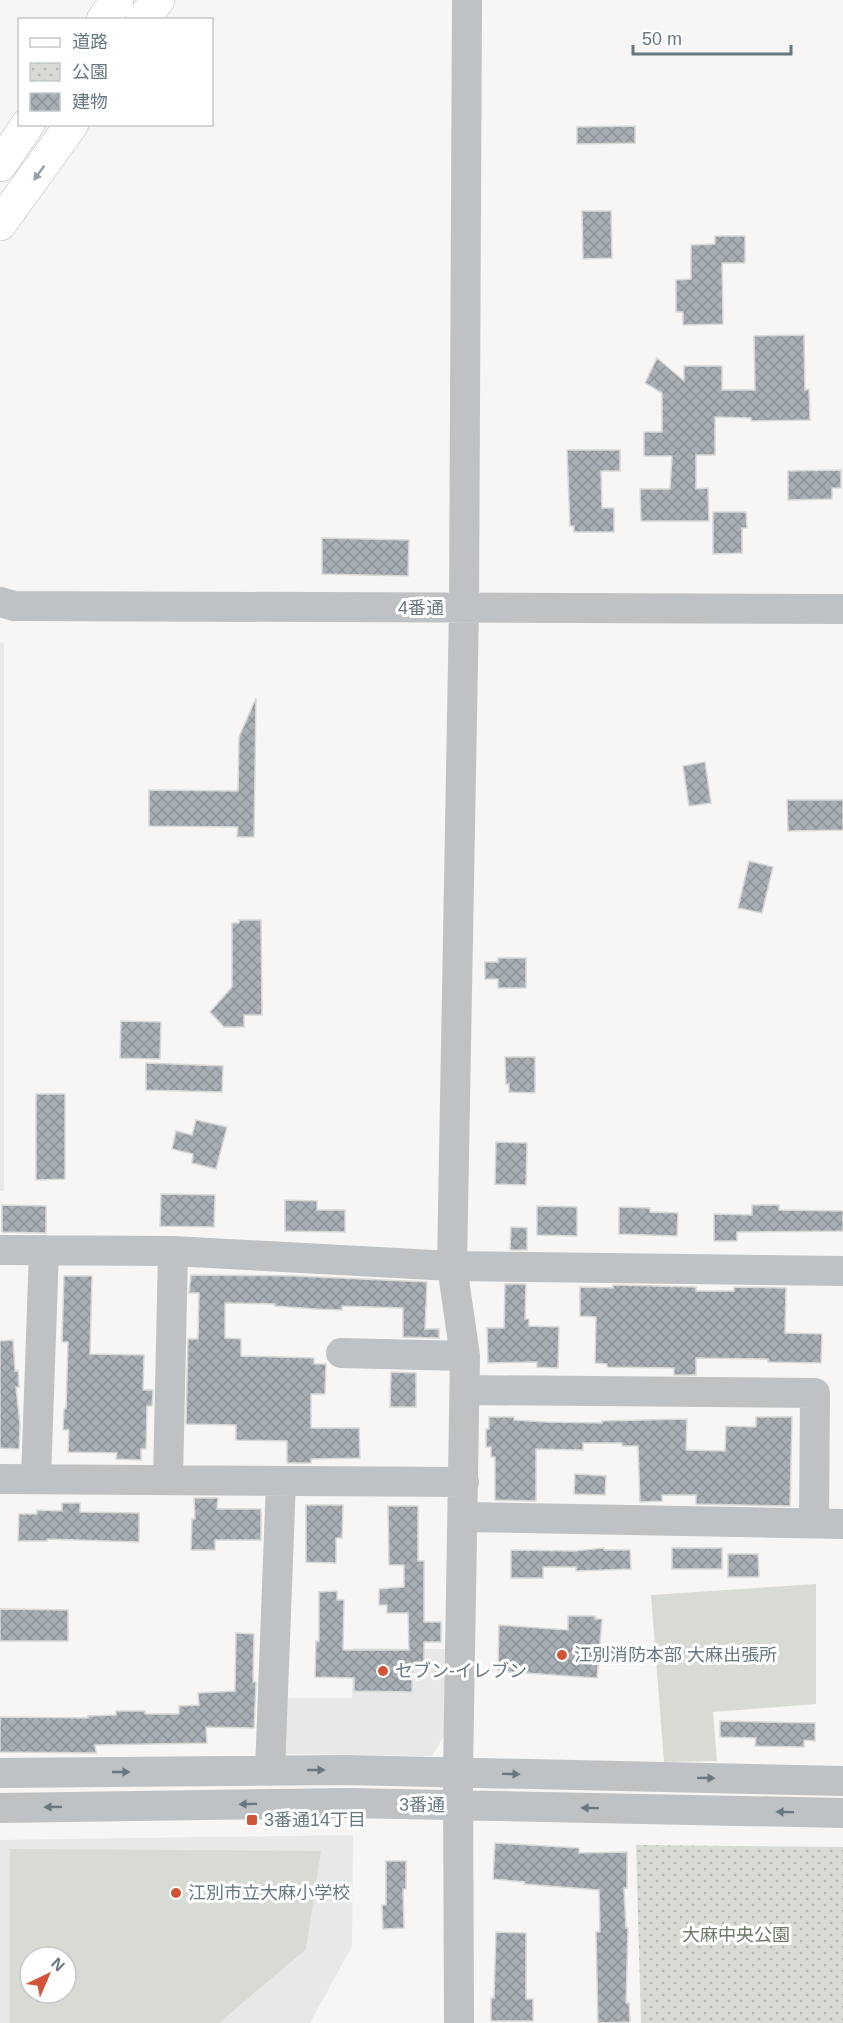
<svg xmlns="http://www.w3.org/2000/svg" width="843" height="2023" font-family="Helvetica,'Noto Sans JP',sans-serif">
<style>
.built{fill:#e7e8e7;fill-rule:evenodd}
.green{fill:#d7dbd3;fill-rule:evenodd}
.park{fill:url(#park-dots)}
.building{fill:url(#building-cross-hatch);stroke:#d8d8d6;stroke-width:1.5}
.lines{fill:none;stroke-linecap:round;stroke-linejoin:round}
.major-casing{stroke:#b2b6b9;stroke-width:34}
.minor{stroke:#bec2c5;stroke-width:30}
.major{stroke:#fff;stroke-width:33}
.oneway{fill:#95a0a8}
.oneway2{fill:#687882}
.poi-dot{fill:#d35338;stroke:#fff;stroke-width:2}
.labels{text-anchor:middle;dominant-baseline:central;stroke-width:6;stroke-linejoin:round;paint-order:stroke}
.street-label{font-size:18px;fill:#687882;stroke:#fff}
.poi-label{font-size:18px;fill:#687882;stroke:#fff;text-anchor:start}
.park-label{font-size:18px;fill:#6c7a67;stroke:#fff}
</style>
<defs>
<pattern id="park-dots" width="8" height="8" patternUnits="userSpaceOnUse" patternTransform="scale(1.5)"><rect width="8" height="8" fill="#d7dbd3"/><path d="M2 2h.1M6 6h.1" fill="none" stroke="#b2b6b1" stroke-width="1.8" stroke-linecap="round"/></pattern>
<pattern id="building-cross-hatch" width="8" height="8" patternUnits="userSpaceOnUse" patternTransform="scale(1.5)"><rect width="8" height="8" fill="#a8afb4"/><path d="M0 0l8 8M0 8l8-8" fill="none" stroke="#8d9398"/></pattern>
</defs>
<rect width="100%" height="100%" fill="#f7f6f4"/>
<path class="built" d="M0 642 4 643V1191H0Z
M353 1648 446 1649 445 1734 432 1756 282 1754 283 1698H352Z
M353 1835 352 1946 310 2023H0V1840ZM30 1957H66V1993H30Z"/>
<path class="green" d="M816 1584V1704L713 1712 717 1761 664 1762 651 1595Z
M10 1849 321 1851 306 1949 219 2023H10ZM30 1957H66V1993H30Z"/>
<path class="park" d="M636 1845 843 1847V2023H641Z"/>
<path class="building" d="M635 126V143L577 144V127Z
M582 211H611L612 258 583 259Z
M715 236H745V263H722L723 324 683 325V312H676V280L691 279V245L715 244Z
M804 335 805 390 809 389 810 420 751 421V418L715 417V455H696V489L708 488 709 521H641L640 489H670L672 456H644V432H662V393L645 383 657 358 684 381V366H722V390H755L754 336Z
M567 450H620V471H601L602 508H614V532H574V526H570Z
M841 470V488H832V499L788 500V471Z
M713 512H746L747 528H742V553L713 554Z
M322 538 409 540 408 576 322 574Z
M256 698 254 837H237L238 827 149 826V790L238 791 239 737Z
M705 762 711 803 689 806 683 766Z
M787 800H843V830L788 831Z
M749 861 773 867 762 913 738 908Z
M239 920H261L262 1015H244V1027H224L210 1012 232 987V923H239Z
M498 958H526V988H498V979H485V962H498Z
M121 1021 161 1022 160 1059 120 1058Z
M505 1057H535V1093L509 1092V1084H506Z
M146 1063 223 1066 222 1092 146 1090Z
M36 1094H65V1179L36 1180Z
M196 1120 227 1127 216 1169 192 1163 193 1154 172 1149 176 1131 192 1135Z
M496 1142 527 1143 526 1185 495 1184Z
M161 1194 215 1195 214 1227 160 1226Z
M285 1200 317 1201V1210H345V1232L285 1231Z
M2 1205 46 1206V1233L2 1232Z
M752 1205H779V1210L843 1211V1231L737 1232V1241H714V1214L752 1215Z
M537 1206 577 1207V1236L537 1235Z
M619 1207 650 1208V1212L678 1213 677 1236 619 1234Z
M511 1227 527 1228V1250H510Z
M191 1275 295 1276 427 1282 425 1329H439V1338L403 1337V1308L342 1306V1310L316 1309 275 1306V1304L225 1303V1338L241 1339V1356L314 1358V1364H326L325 1394H311V1428H359L360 1458 311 1459V1463H287V1441L236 1440V1425L186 1424 188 1339H198L199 1293H189Z
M64 1276H92L90 1354 144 1355 143 1390H153L152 1406H147L146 1449H141V1460L116 1459 117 1453 68 1452 69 1430H63L64 1409H66L68 1342H62Z
M505 1284H526L525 1319H529V1326L559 1327 558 1368 537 1367V1362L488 1363 487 1328H504Z
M613 1285 696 1287V1291H734V1287L786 1288 785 1333 822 1334 821 1363 768 1362V1359L696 1358V1375H674V1368L607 1367V1364L595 1363 596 1317 580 1316V1287L613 1288Z
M13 1340 15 1371 18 1370 19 1387H16L20 1425 19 1449 0 1448V1341Z
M391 1372 416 1373V1407H390Z
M489 1417H514V1420L546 1422 602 1423V1421L687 1419 686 1450 725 1451 726 1426 756 1427V1417H792L790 1506 696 1504V1495H662V1501L640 1502 638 1446H622V1443H583V1450L536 1449V1501L495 1500V1457H491V1447H486V1429H489Z
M575 1474 606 1476 605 1495 574 1494Z
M194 1498H218L217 1509H261V1540H215V1550H191L192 1519H195Z
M62 1503H80V1512L139 1513V1542L47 1539V1541H18L19 1514H37V1510L62 1511Z
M306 1505H343L342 1538H336V1563L306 1562Z
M388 1506H418V1561H424V1622H441V1642H424V1668H412V1692L354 1691V1678L315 1677 316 1641H319V1592L337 1591V1600H344L343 1650H409L408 1613H387V1605H379V1589L404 1587V1565H389Z
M604 1548V1550H630L631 1569 576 1571V1567H543V1578H511V1550L575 1551Z
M672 1548H722V1569H672Z
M728 1554H758L759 1577H728Z
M0 1609 68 1610V1641H0Z
M568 1616H595V1619H602L597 1678 498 1671 499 1625 568 1630Z
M236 1633 254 1634 253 1682H256L254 1728 206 1727 207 1743 95 1745 96 1753 0 1752V1717L88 1718V1716L116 1715V1711H145V1714H179V1706L199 1705 198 1693 235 1691Z
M720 1721 815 1723V1741L804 1740V1747L755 1746 756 1738 720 1737Z
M495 1843 579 1848V1853L627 1852V1888H624L626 1928H628L626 2003H629L630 2022 598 2023 596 1932H600L599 1890 524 1884 525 1882 493 1879Z
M386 1861H406V1889H403L404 1928 383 1929 382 1905H386Z
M496 1932 526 1933V1999H533V2021H491V1998H494Z"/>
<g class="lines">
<defs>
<path id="major" d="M103 20 117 0
M142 20 158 0
M0 165 28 124
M0 224 72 124"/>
</defs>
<use href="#major" class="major-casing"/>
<path class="minor" d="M0 602 14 606 843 609
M0 1250 173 1251 452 1266 843 1271
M341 1353 465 1356
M465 1390 815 1393 814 1523
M0 1479 464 1482
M36 1479 44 1250
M168 1480 173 1251
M463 1517 843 1524
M270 1771 281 1481
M0 1773 345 1770 843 1781
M0 1808 349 1803 843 1813
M459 2023 458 1772 465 1356 452 1266 464 608 467 0"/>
<use href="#major" class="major"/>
</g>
<defs><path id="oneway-solid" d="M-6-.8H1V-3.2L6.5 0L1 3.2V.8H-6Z" transform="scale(1.5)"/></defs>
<use class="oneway" href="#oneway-solid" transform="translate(39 173) rotate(126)"/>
<g class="oneway2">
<use href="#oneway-solid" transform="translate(316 1770)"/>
<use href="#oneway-solid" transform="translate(121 1772)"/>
<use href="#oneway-solid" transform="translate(511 1774) rotate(1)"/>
<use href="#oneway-solid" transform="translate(706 1778) rotate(1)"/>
<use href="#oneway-solid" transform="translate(248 1804) rotate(179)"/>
<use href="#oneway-solid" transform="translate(53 1807) rotate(179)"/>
<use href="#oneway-solid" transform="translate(590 1808) rotate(-179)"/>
<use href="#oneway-solid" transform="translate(785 1812) rotate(-179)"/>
</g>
<g class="poi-dot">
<circle cx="562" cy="1655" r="6"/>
<circle cx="383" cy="1671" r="6"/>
<rect x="246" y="1814" width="12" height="12" rx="3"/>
<circle cx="176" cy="1893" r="6"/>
</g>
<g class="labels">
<g class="street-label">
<text x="421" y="608">4番通</text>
<text transform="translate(422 1805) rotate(1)">3番通</text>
</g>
<g class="poi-label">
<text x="574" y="1655">江別消防本部 大麻出張所</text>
<text x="395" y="1671">セブン-イレブン</text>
<text x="264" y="1820">3番通14丁目</text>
<text x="188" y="1893">江別市立大麻小学校</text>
</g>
<g class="park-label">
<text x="736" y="1935">大麻中央公園</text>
</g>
</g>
<rect x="18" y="18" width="195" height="108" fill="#ffffff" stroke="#c3c9cd" stroke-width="1.5"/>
<rect x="30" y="38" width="30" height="9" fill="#ffffff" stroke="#c3c9cd" stroke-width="1.5"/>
<text x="72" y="48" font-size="18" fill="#687882">道路</text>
<rect x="30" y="63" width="30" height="18" fill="url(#park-dots)" stroke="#c3c9cd" stroke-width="1.5"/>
<text x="72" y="78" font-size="18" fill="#687882">公園</text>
<rect x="30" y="93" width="30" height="18" fill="url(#building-cross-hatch)" stroke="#c3c9cd" stroke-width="1.5"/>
<text x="72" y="108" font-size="18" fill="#687882">建物</text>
<g transform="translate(48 1975) rotate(44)"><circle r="28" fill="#ffffff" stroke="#c3c9cd" stroke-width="1.5"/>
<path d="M0-4.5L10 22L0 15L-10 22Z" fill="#d35338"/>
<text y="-9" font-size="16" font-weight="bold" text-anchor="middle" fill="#687882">N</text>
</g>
<path d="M633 45v9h158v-9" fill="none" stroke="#687882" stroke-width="3"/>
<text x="642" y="45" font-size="18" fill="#687882" stroke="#ffffff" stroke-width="4.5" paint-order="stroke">50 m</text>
</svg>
